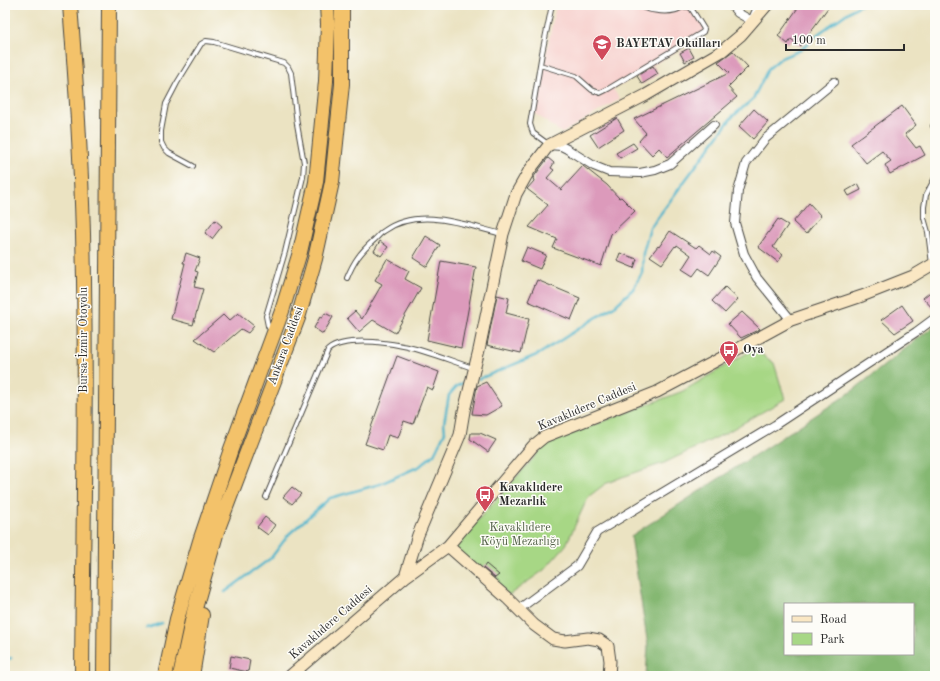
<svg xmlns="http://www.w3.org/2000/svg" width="940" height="681" font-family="'Old Standard TT',serif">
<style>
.built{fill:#f7d0cd}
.green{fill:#a7d785;stroke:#698158}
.forest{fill:#85b872;stroke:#58724e;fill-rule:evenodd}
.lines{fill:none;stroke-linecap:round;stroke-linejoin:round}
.stream{stroke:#4db4cb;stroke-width:2.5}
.building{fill:#dc9abb}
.lane-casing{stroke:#484742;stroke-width:6}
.street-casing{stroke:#484742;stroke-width:10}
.secondary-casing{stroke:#484742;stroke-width:13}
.highway-casing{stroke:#484742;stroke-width:16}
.lane{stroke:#fff;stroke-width:4}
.street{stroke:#fff;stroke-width:8}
.secondary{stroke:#fae7c3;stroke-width:11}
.highway{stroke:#f3c26a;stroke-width:14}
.labels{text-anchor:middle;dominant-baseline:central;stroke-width:3;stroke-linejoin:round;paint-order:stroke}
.poi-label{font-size:12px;font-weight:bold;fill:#2b2b2b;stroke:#fdfcf7;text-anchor:start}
.street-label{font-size:12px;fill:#2b2b2b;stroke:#fdfcf7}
.park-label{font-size:12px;fill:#505f46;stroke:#fdfcf7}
</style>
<rect width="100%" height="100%" fill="#fdfcf7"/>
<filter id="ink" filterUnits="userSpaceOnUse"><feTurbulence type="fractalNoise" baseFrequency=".025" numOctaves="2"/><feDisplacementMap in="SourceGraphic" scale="8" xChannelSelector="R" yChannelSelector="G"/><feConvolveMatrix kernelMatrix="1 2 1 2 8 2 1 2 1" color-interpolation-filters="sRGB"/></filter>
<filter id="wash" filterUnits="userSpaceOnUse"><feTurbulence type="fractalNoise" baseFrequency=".012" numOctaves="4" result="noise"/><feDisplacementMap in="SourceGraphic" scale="16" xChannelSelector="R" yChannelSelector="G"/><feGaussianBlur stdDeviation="0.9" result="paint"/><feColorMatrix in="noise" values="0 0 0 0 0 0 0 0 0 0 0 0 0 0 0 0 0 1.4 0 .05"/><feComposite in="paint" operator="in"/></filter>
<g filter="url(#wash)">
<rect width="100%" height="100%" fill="#ebe3c2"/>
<path class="built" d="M556 5H692L707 29 705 34 613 89 620 99 562 133 534 113Z"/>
<path class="green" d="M754 349 774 363 785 399 724 434 664 463 622 477 605 484 588 497 566 545 544 570 509 595 453 548 547 443 683 391Z"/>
<path class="forest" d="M935 325V676H646L648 646 631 536 851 392ZM785 604H913V654H785Z"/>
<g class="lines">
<path class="stream" d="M479 379 539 354 616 305 633 289 642 273 643 253 650 228 732 117 753 99 768 69 781 58 801 50 818 34 853 9 861 5
M225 592 271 558 289 534 330 498 380 484 420 466 434 454 445 432 444 423 449 395 457 386 467 381
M147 628 162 623
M5 660 11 658"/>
</g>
<g id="blocks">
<path class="building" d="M800 5H830L800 46 791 39 788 44 778 36Z
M689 48 694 57 685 62 680 53Z
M733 51 748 67 728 87 737 97 667 157 659 148 652 155 639 141 646 133 634 119 729 73 718 62Z
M653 66 658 74 642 84 637 76Z
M902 106 916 125 905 134 916 148 920 146 925 155 890 174 885 165 891 161 882 151 866 163 851 144Z
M754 109 768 122 753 139 739 126Z
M617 118 624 130 598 147 590 135Z
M633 143 637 148 620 158 616 153Z
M548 158 554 163 551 168 554 170 547 178 561 190 583 166 607 185 619 198 621 197 635 211 611 234 601 266 553 248 557 239 529 227 548 205 527 189 534 181 533 178Z
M858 184 861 190 849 196 846 191Z
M809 203 821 216 806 234 793 222Z
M778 219 788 225 773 247 783 255 778 262 758 247Z
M215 220 222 226 212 239 205 233Z
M670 231 696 248 699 245 711 254 713 251 721 257 709 275 699 268 693 276 682 269 691 255 677 245 676 247 675 246 662 264 650 256 658 246 659 247Z
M426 236 440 245 427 267 413 258Z
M380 241 388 247 381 256 374 251Z
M527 247 546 255 540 269 521 261Z
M186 253 200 258 195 271 198 272 194 287 203 289 193 325 171 319 185 263H183Z
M620 253 637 259 634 268 617 261Z
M387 259 409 271 405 279 421 288 395 333 373 320 359 332 347 318 355 311 362 319 382 284 375 280Z
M441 261 476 267 461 348 427 340Z
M537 280 580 298 571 320 528 301Z
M725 287 738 299 725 313 712 301Z
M935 288V311L923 298Z
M497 295 509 298 506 313 529 319 521 353 487 345Z
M902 305 913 321 895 333 881 320Z
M742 312 760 329 741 338 728 324Z
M238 313 254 326 248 333 241 329 214 352 195 339 223 315 229 321Z
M325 313 333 317 323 334 314 328 320 317 322 318Z
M397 356 439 372 433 390 427 387 413 424 404 421 398 438 388 435 383 450 365 444Z
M486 382 502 406 486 415 472 414 477 386Z
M471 433H480L496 440 488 452 470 439Z
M292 487 301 494 292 504 283 497Z
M265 517 275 525 268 535 257 527Z
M486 564 499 575 495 578 483 568Z
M231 656 250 660 248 672 229 668Z"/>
</g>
</g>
<g filter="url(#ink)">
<use href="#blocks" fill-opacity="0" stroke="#484742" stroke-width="1"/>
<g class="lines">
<defs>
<path id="lane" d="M540 65 576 76 592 90 600 93 608 89 703 32 704 29 691 8C685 5 681 8 676 10 665 13 648 11 638 5
M933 126 935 129
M548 144 533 133 530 124 542 53 552 5
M193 166 169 153 164 148 161 142V131L166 104 177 83 201 44 206 41 214 42 284 63 288 67 291 73 297 124 304 163 303 177 285 252 266 316 268 326 271 331
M932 264 928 232 924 218V207L926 195 935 178
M347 278C354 261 360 253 373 241 377 238 380 233 384 231 419 206 465 225 502 234
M266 497 328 350C344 337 384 342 403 346 425 350 451 361 473 368"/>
<path id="street" d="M731 5 738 13 752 21 759 5
M549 145 561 146 567 149 594 166 609 172 640 173 655 170 670 164 714 125
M791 320 757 278 744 254 735 223 738 191 746 163 765 139 834 82
M519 609 577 566 597 532 775 425 916 332 935 318"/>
<path id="secondary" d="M448 546 507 598 534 625 553 639 565 641 588 638 599 640 608 646 610 661 609 676
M405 577 418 535 460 435 464 411 479 350 503 234 516 194 529 171 549 145 646 95 722 51 741 35 767 5
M290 676 405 577 448 546 533 446 544 437 657 392 712 363 791 320 862 296 913 276 935 263"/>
<path id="highway" d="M70 5C76 81 81 158 83 234 87 381 83 529 82 676
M104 676 109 5
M165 676 177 619 200 541 231 449 282 311 300 252 316 182 326 81 328 24 327 5
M180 676 194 612 217 531 298 318 315 259 332 182 342 84V5
M192 676 202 615"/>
</defs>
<use href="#lane" class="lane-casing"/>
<use href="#street" class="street-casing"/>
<use href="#secondary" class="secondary-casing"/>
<use href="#highway" class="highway-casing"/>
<use href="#lane" class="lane"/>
<use href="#street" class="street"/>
<use href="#secondary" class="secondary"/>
<use href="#highway" class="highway"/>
</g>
</g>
<defs>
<symbol id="school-pin" viewBox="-11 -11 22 30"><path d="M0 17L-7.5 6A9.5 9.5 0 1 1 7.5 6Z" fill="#d1495b" stroke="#fdfcf7"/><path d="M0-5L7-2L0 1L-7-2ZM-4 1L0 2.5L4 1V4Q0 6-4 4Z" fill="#fff"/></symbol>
<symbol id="bus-pin" viewBox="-11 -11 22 30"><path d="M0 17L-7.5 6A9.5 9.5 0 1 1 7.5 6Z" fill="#d1495b" stroke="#fdfcf7"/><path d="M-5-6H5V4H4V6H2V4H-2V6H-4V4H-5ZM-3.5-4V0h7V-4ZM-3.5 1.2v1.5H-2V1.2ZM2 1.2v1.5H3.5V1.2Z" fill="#fff"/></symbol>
</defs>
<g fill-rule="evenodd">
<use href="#school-pin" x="591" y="33" width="22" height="30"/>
<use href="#bus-pin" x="718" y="339" width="22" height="30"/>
<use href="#bus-pin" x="474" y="484" width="22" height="30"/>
</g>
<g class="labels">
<g class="poi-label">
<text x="616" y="44">BAYETAV Okulları</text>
<text x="743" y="350">Oya</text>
<text x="499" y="488">Kavaklıdere<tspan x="499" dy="14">Mezarlık</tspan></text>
</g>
<g class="street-label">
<text transform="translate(84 340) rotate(-90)">Bursa-İzmir Otoyolu</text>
<text transform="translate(286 346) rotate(-70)">Ankara Caddesi</text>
<text transform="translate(587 407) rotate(-23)">Kavaklıdere Caddesi</text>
<text transform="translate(331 623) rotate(-41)">Kavaklıdere Caddesi</text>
</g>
<g class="park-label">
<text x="520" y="528">Kavaklıdere<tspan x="520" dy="14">Köyü Mezarlığı</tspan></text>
</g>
</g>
<rect width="940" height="681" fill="none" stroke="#fdfcf7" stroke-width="20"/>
<rect x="784" y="603" width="130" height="52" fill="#fdfcf7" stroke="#a9a8a5"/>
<rect x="792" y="616" width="20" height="6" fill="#fae7c3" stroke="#a9a8a5"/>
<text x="820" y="623" font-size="12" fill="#2b2b2b">Road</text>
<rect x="792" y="633" width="20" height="12" fill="#a7d785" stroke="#a9a8a5"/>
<text x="820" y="643" font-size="12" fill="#2b2b2b">Park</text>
<path d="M786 44v6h118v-6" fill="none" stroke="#2b2b2b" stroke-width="2"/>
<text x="792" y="44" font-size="12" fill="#2b2b2b" stroke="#fdfcf7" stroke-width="3" paint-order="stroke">100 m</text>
</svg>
